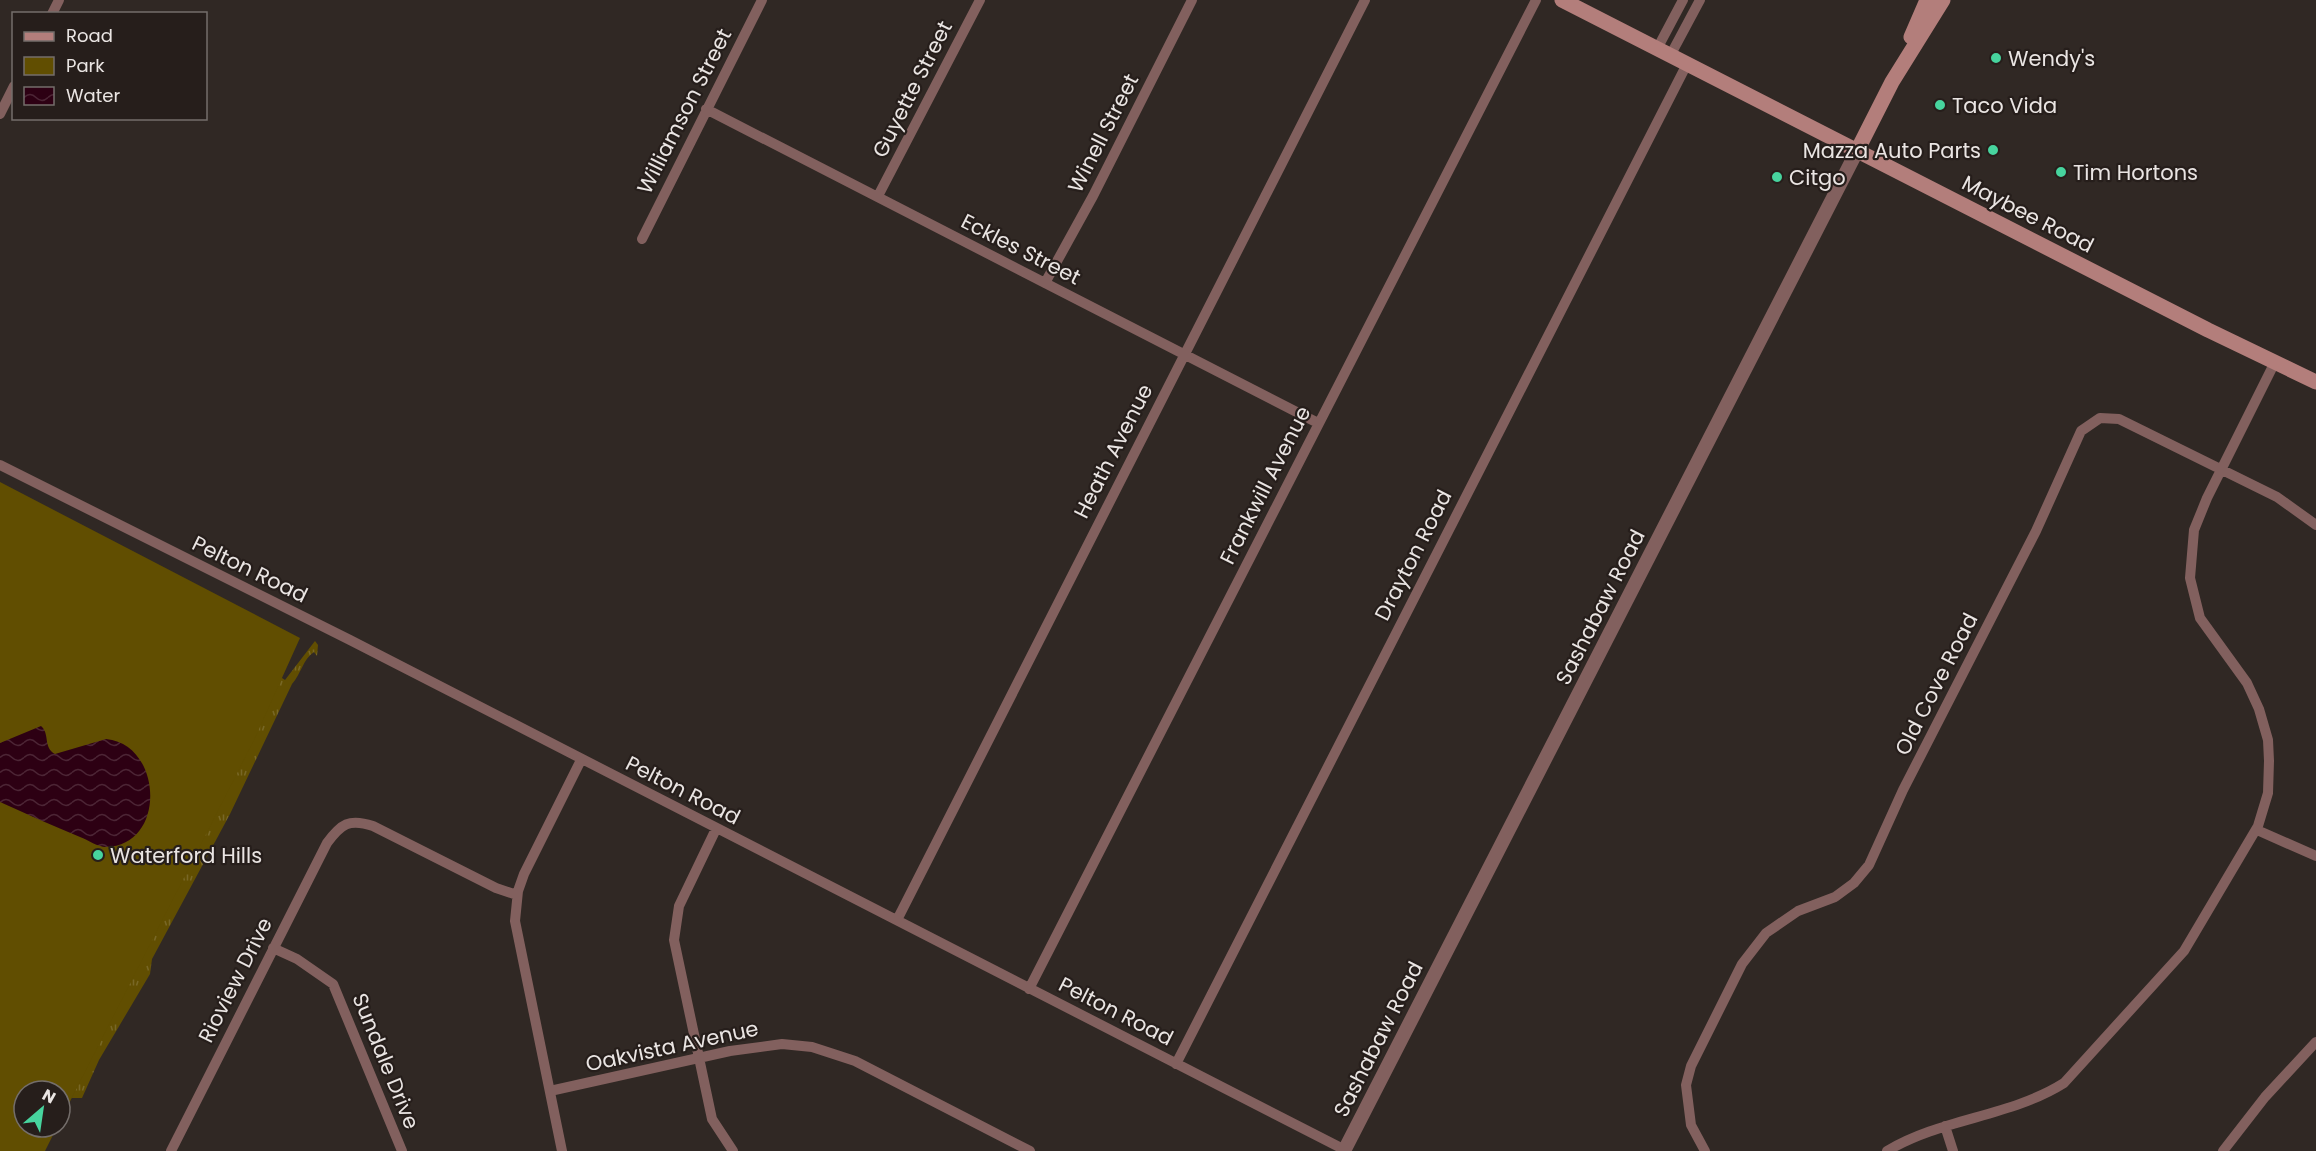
<svg xmlns="http://www.w3.org/2000/svg" width="2316" height="1151" font-family="Poppins,sans-serif">
<style>
.grass{fill:url(#grass-tufts)}
.green{fill:#614e01}
.water{fill:url(#water-waves)}
.lines{fill:none;stroke-linecap:round;stroke-linejoin:round}
.minor{stroke:#82605e;stroke-width:10}
.tertiary{stroke:#82605e;stroke-width:14}
.secondary{stroke:#b37e7b;stroke-width:15}
.poi-dot{fill:#47d49e;stroke:#261e1b;stroke-width:2}
.labels{text-anchor:middle;dominant-baseline:central;stroke-width:4.5;stroke-linejoin:round;paint-order:stroke}
.poi-label{font-size:21px;fill:#eae5e3;stroke:#261e1b;text-anchor:start}
.street-label{font-size:21px;fill:#eae5e3;stroke:#261e1b}
</style>
<defs>
<pattern id="grass-tufts" width="24" height="20" patternUnits="userSpaceOnUse" patternTransform="scale(1.5)"><rect width="24" height="20" fill="#614e01"/><path d="M3 7l-1-3M5 7V3M7 7l1-3M15 17l-1-3M17 17v-4M19 17l1-3" fill="none" stroke="#786726"/></pattern>
<pattern id="water-waves" width="16" height="10" patternUnits="userSpaceOnUse" patternTransform="scale(1.5)"><rect width="16" height="10" fill="#2d0013"/><path d="M0 5q4-4 8 0t8 0" fill="none" stroke="#4c2535"/></pattern>
</defs>
<rect width="100%" height="100%" fill="#302824"/>
<path class="grass" d="M315 641 318 645 317 656 314 652C303 659 301 674 292 684L230 814 152 959 150 974 99 1060 82 1098H71L60 1121 279 676 285 680Z"/>
<path class="green" d="M0 482 300 638 254 740 60 1121V1091H24V1127H57L45 1151H0Z"/>
<path class="water" d="M41 726C50 733 43 748 55 754L106 739C163 744 167 846 106 847 98 847 88 840 80 837 53 826 27 814 0 802V743Z"/>
<g class="lines">
<path class="minor" d="M52 14 59 0
M1657 49 1683 0
M1670 56 1700 0
M706 109 1318 423
M0 114 14 86
M878 196 980 0
M642 239 762 0
M1045 283 1093 196 1192 0
M0 465 350 640 1347 1151
M716 829 679 906 674 940 712 1119 733 1151
M2257 830 2316 856
M897 920 1365 0
M273 948 297 959 333 984 402 1151
M1029 989 1536 0
M1176 1064 1687 64
M550 1091 730 1051 782 1044 812 1047 855 1061 1030 1151
M1945 1126 1953 1151
M171 1151 327 843C341 824 349 818 373 826L496 888 517 895
M562 1151 515 921 518 891 524 874 581 760
M1705 1151 1691 1125 1686 1085 1691 1066 1742 964 1766 933 1798 911 1835 897 1854 883 1869 865 1903 790 2036 531 2081 431 2100 418 2119 419 2277 497 2316 525
M1887 1151C1942 1118 2010 1117 2064 1083L2184 951 2258 826 2268 793 2269 761 2268 740 2259 709 2247 683 2200 618 2190 578 2194 530 2207 498 2275 362
M2223 1151 2265 1097 2316 1042"/>
<path class="tertiary" d="M1344 1151 1857 151"/>
<path class="secondary" d="M1562 0 2208 330 2316 382
M1911 37 1927 0
M1857 151 1892 82 1943 0"/>
</g>
<g class="poi-dot">
<circle cx="1996" cy="58" r="6"/>
<circle cx="1940" cy="105" r="6"/>
<circle cx="1993" cy="150" r="6"/>
<circle cx="2061" cy="172" r="6"/>
<circle cx="1777" cy="177" r="6"/>
<circle cx="98" cy="855" r="6"/>
</g>
<g class="labels">
<g class="poi-label">
<text x="2008" y="58">Wendy's</text>
<text x="1952" y="105">Taco Vida</text>
<text x="1981" y="150" text-anchor="end">Mazza Auto Parts</text>
<text x="2073" y="172">Tim Hortons</text>
<text x="1789" y="177">Citgo</text>
<text x="110" y="855">Waterford Hills</text>
</g>
<g class="street-label">
<text transform="translate(912 89) rotate(-63)">Guyette Street</text>
<text transform="translate(684 111) rotate(-63)">Williamson Street</text>
<text transform="translate(1103 133) rotate(-63)">Winell Street</text>
<text transform="translate(2028 214) rotate(27)">Maybee Road</text>
<text transform="translate(1021 249) rotate(27)">Eckles Street</text>
<text transform="translate(1113 451) rotate(-63)">Heath Avenue</text>
<text transform="translate(1265 485) rotate(-63)">Frankwill Avenue</text>
<text transform="translate(1413 555) rotate(-63)">Drayton Road</text>
<text transform="translate(250 569) rotate(26)">Pelton Road</text>
<text transform="translate(1600 607) rotate(-63)">Sashabaw Road</text>
<text transform="translate(1936 684) rotate(-63)">Old Cove Road</text>
<text transform="translate(683 790) rotate(27)">Pelton Road</text>
<text transform="translate(235 980) rotate(-63)">Rioview Drive</text>
<text transform="translate(1116 1011) rotate(27)">Pelton Road</text>
<text transform="translate(1378 1039) rotate(-63)">Sashabaw Road</text>
<text transform="translate(672 1046) rotate(-12)">Oakvista Avenue</text>
<text transform="translate(386 1061) rotate(68)">Sundale Drive</text>
</g>
</g>
<rect x="12" y="12" width="195" height="108" fill="#261e1b" stroke="#746e6b" stroke-width="1.5"/>
<rect x="24" y="32" width="30" height="9" fill="#b37e7b" stroke="#746e6b" stroke-width="1.5"/>
<text x="66" y="42" font-size="18" fill="#eae5e3">Road</text>
<rect x="24" y="57" width="30" height="18" fill="#614e01" stroke="#746e6b" stroke-width="1.5"/>
<text x="66" y="72" font-size="18" fill="#eae5e3">Park</text>
<rect x="24" y="87" width="30" height="18" fill="url(#water-waves)" stroke="#746e6b" stroke-width="1.5"/>
<text x="66" y="102" font-size="18" fill="#eae5e3">Water</text>
<g transform="translate(42 1109) rotate(29)"><circle r="28" fill="#261e1b" stroke="#746e6b" stroke-width="1.5"/>
<path d="M0-4.5L10 22L0 15L-10 22Z" fill="#47d49e"/>
<text y="-9" font-size="16" font-weight="bold" text-anchor="middle" fill="#eae5e3">N</text>
</g>
</svg>
